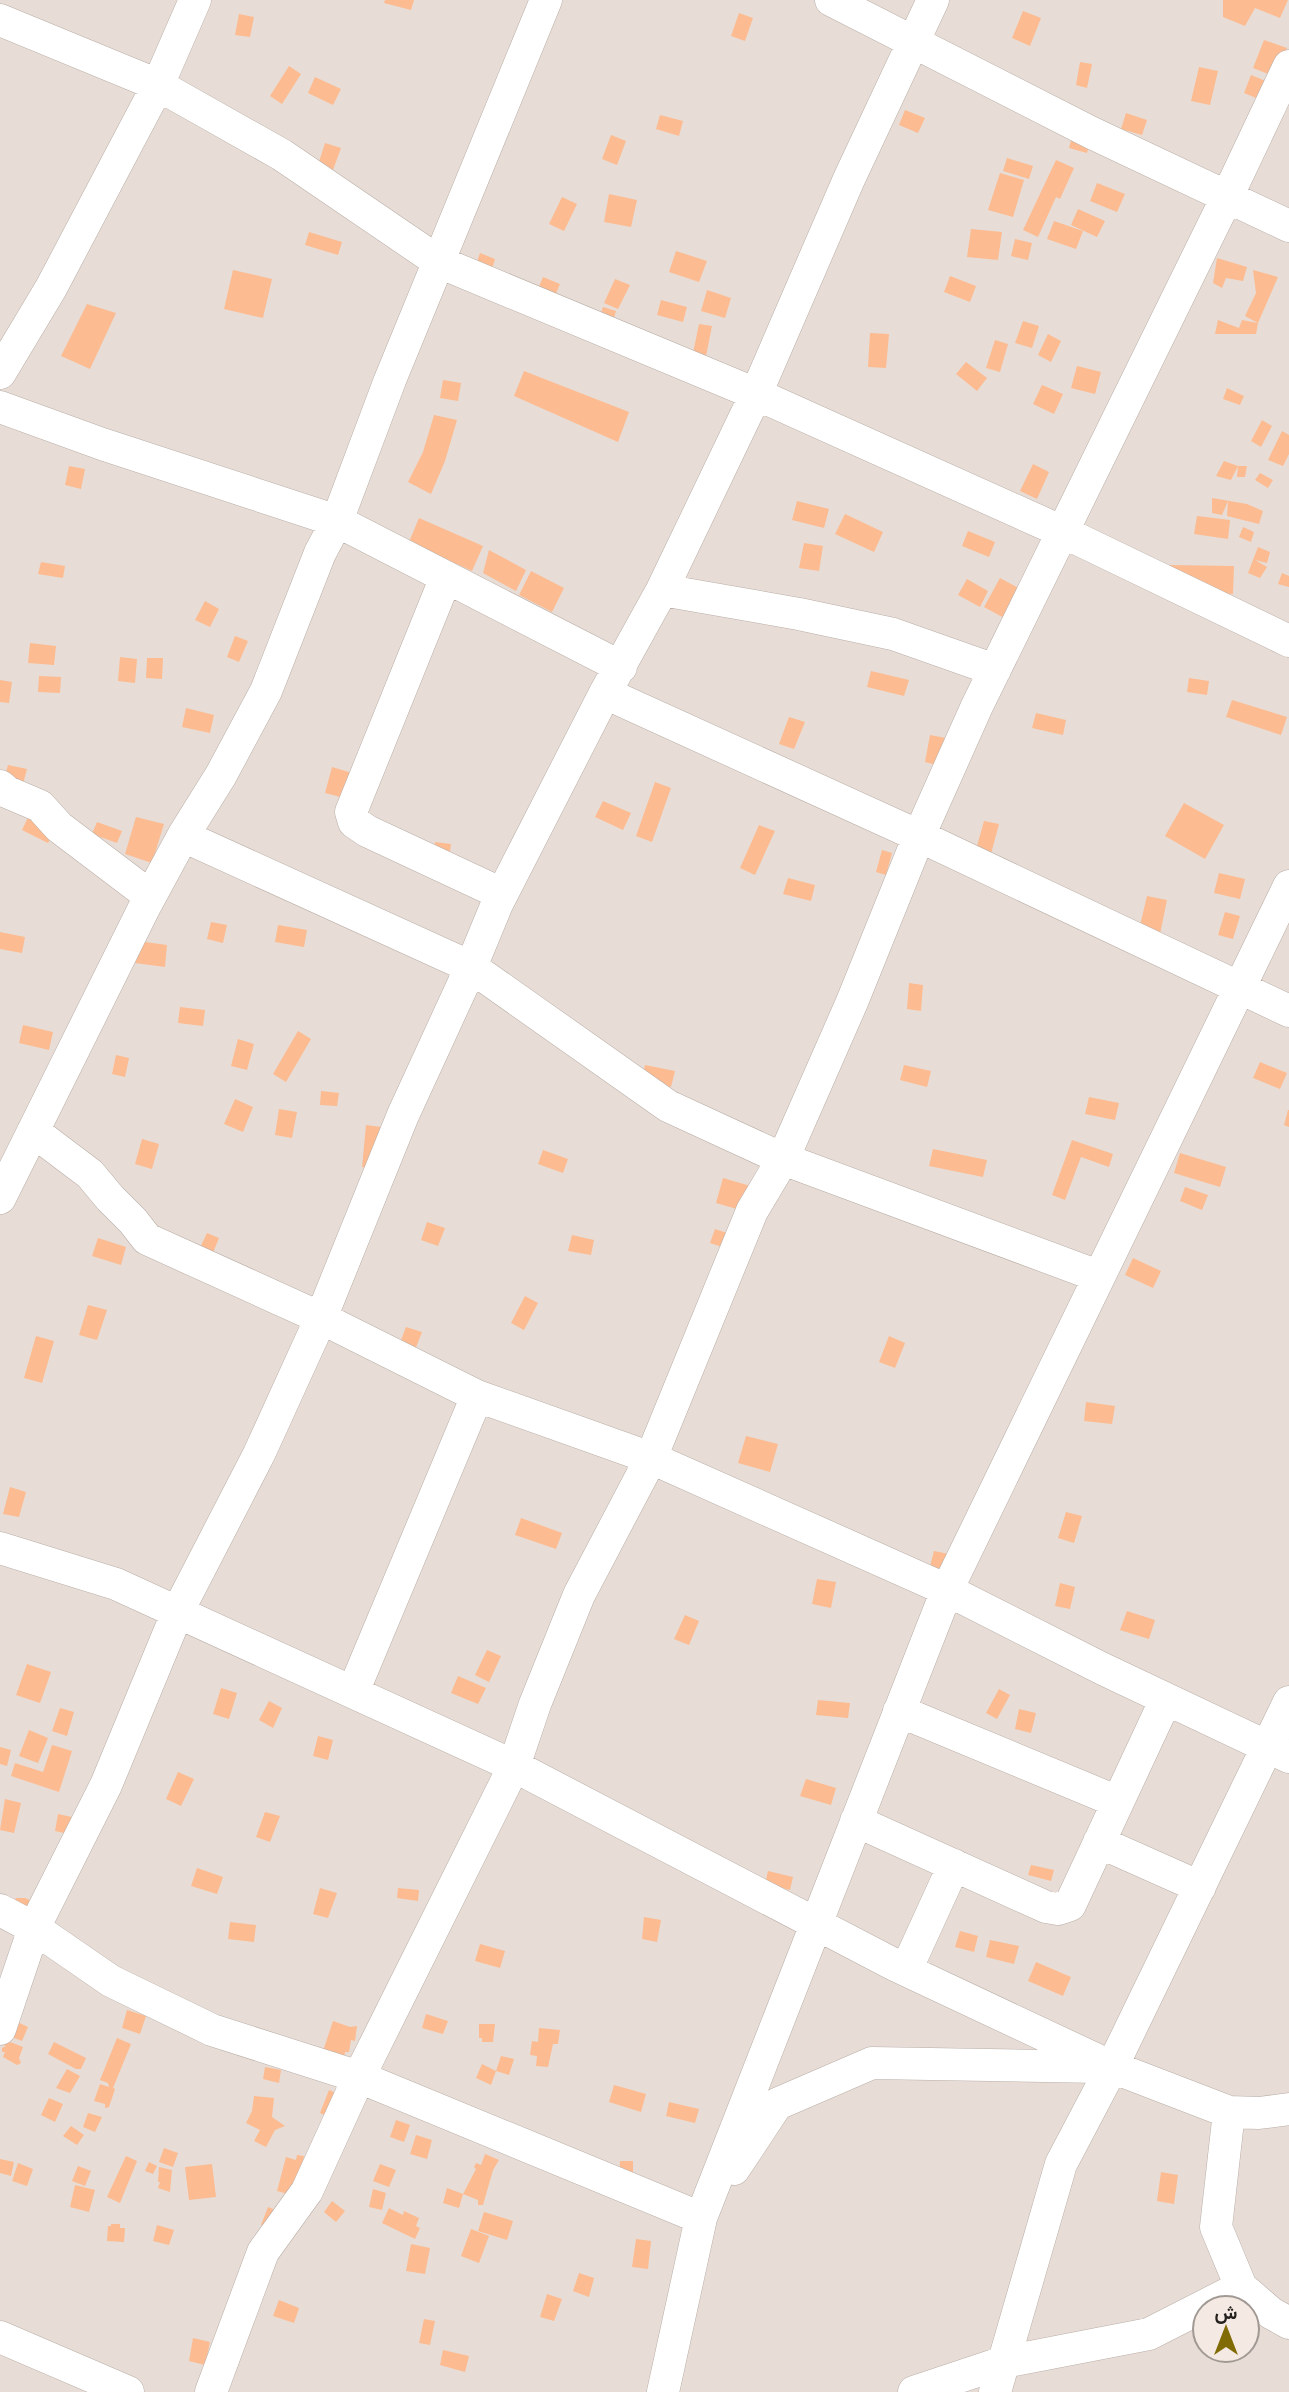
<svg xmlns="http://www.w3.org/2000/svg" width="1289" height="2392" font-family="'Alegreya Sans',Vazirmatn,sans-serif">
<style>
.building{fill:#fcbb90}
.lines{fill:none;stroke-linecap:round;stroke-linejoin:round}
.minor-casing{stroke:#b9aea7;stroke-width:33}
.minor{stroke:#fff;stroke-width:32}
</style>
<rect width="100%" height="100%" fill="#e8ddd6"/>
<path class="building" d="M385 0H414L411 10 384 3Z
M1223 0H1288L1280 18 1255 8 1245 26 1223 17Z
M1023 11 1041 18 1030 46 1012 38Z
M739 13 753 18 745 41 731 36Z
M239 14 254 17 250 37 235 35Z
M1264 40 1287 48 1276 77 1253 68Z
M1080 62 1092 64 1087 88 1076 85Z
M289 66 301 74 282 104 270 96Z
M1199 67 1218 71 1210 105 1191 101Z
M1251 75 1273 84 1266 102 1244 93Z
M315 77 341 89 333 105 308 93Z
M905 110 925 118 918 133 899 125Z
M1126 113 1147 120 1142 135 1121 129Z
M660 115 683 121 679 136 656 129Z
M1073 133 1091 138 1087 153 1069 148Z
M611 135 626 141 617 165 602 159Z
M325 143 341 148 333 170 318 165Z
M1007 158 1033 166 1029 179 1003 171Z
M1056 160 1074 168 1060 199 1056 197 1038 237 1023 230Z
M1000 173 1024 180 1013 217 988 210Z
M1097 183 1125 194 1117 212 1090 201Z
M609 194 637 200 631 227 604 222Z
M562 197 577 204 564 231 549 224Z
M1078 209 1105 221 1097 237 1071 225Z
M1054 221 1083 231 1076 249 1047 239Z
M971 229 1002 232 998 260 967 257Z
M309 232 342 242 338 255 305 245Z
M1015 239 1032 243 1028 260 1011 256Z
M676 251 707 261 699 282 669 272Z
M480 253 495 259 487 285 471 280Z
M1217 258 1247 267 1243 281 1226 278 1222 288 1213 283Z
M233 270 272 279 263 318 224 309Z
M1253 270 1278 277 1258 323 1256 334H1215L1218 320 1239 328 1242 320 1258 323 1245 316 1256 293Z
M950 276 976 286 970 302 944 292Z
M543 277 560 284 551 305 534 298Z
M615 279 630 285 618 309 604 303Z
M707 290 731 298 725 318 701 311Z
M661 300 687 307 683 322 657 315Z
M87 304 116 313 90 369 61 356Z
M603 307 616 311 609 335 595 331Z
M1023 321 1039 326 1032 348 1015 343Z
M699 324 712 326 706 356 693 353Z
M870 333 889 334 886 368 868 367Z
M1048 334 1061 341 1051 362 1038 355Z
M995 340 1008 344 1000 372 986 368Z
M966 362 987 378 977 391 956 374Z
M1077 366 1101 372 1095 394 1071 388Z
M524 371 629 412 618 442 514 396Z
M443 380 461 383 458 401 440 398Z
M1042 385 1063 394 1054 414 1033 404Z
M1227 388 1244 396 1240 405 1223 399Z
M434 415 457 420 445 461 431 494 408 482 423 452Z
M1262 420 1272 426 1261 447 1251 441Z
M1282 431 1289 435V454L1283 466 1268 460Z
M1224 461 1238 466H1247L1245 477H1237L1238 466 1231 480 1216 476Z
M1033 464 1049 472 1037 499 1020 491Z
M69 466 85 469 81 489 65 485Z
M1260 473 1273 480 1268 488 1255 480Z
M1212 498 1247 504 1263 511 1259 524 1227 516 1228 501 1222 515 1212 513Z
M797 501 829 509 824 528 792 520Z
M845 514 883 532 874 552 835 534Z
M1197 516 1230 520 1228 539 1194 534Z
M419 518 483 546 472 571 409 542Z
M1243 527 1254 532 1251 542 1239 537Z
M968 531 995 542 989 557 962 546Z
M804 543 823 546 819 571 799 568Z
M1258 547 1270 552 1267 563 1255 560 1267 567 1260 578 1248 573Z
M489 550 526 570 516 591 483 573Z
M41 562 65 566 63 578 38 574Z
M1166 565 1234 566 1233 594 1164 590Z
M531 571 564 588 552 612 519 595Z
M1282 573 1289 576V587L1278 584Z
M1000 578 1022 590 1006 619 984 607Z
M967 579 988 591 980 607 958 595Z
M205 601 219 609 210 627 195 620Z
M235 636 248 641 239 662 227 657Z
M30 643 56 646 54 665 28 663Z
M120 657 137 659 135 683 118 681Z
M147 658H163L162 679 146 678Z
M871 671 909 680 904 696 867 687Z
M39 676 61 677 60 693 38 692Z
M1189 678 1209 681 1207 695 1187 692Z
M0 680 12 682 9 703 0 702Z
M1232 700 1287 717 1281 735 1226 717Z
M186 708 214 715 210 733 182 727Z
M1036 713 1066 720 1063 735 1032 728Z
M789 717 805 722 794 749 779 744Z
M930 735 946 738 940 766 925 762Z
M8 765 27 769 23 784 4 780Z
M332 767 352 773 344 798 325 793Z
M655 782 671 788 652 842 636 836Z
M603 801 631 813 623 830 595 817Z
M1184 803 1224 825 1205 859 1165 836Z
M30 813 57 826 48 843 22 830Z
M136 817 164 824 152 863 125 854Z
M984 821 999 824 988 865 977 846Z
M97 822 122 831 117 843 92 834Z
M759 825 775 831 755 875 740 868Z
M435 842 451 844 448 867 432 865Z
M882 850 892 853 886 875 876 872Z
M1219 873 1245 879 1240 899 1214 893Z
M788 878 815 885 811 901 783 894Z
M1147 896 1167 900 1159 939 1138 934Z
M1225 912 1240 916 1233 939 1218 935Z
M211 922 227 925 223 943 207 939Z
M278 925 307 930 304 947 275 942Z
M0 932 25 937 22 953 0 949Z
M138 941 167 945 165 967 135 963Z
M909 983 923 985 921 1011 907 1009Z
M180 1007 205 1010 203 1026 178 1023Z
M23 1025 53 1032 49 1050 19 1043Z
M298 1031 311 1039 286 1082 273 1074Z
M238 1039 254 1044 247 1070 231 1066Z
M116 1055 129 1058 125 1077 112 1074Z
M1260 1062 1287 1073 1280 1089 1253 1078Z
M645 1065 675 1071 671 1087 642 1080Z
M904 1065 931 1071 927 1087 900 1080Z
M321 1091 339 1093 337 1106 320 1105Z
M1089 1097 1119 1103 1115 1120 1085 1114Z
M235 1099 253 1107 243 1132 224 1124Z
M279 1109 297 1112 292 1138 275 1135Z
M1288 1110H1289V1127L1284 1125Z
M366 1125 381 1127 379 1150 390 1170 362 1167Z
M142 1139 159 1144 152 1169 135 1164Z
M1072 1140 1113 1154 1109 1167 1081 1157 1065 1200 1052 1195Z
M933 1149 987 1160 983 1177 929 1166Z
M543 1150 568 1159 563 1173 538 1164Z
M1180 1153 1226 1167 1220 1187 1174 1173Z
M723 1178 754 1187 747 1212 716 1203Z
M1185 1187 1208 1195 1202 1210 1180 1201Z
M427 1222 445 1228 438 1246 421 1240Z
M715 1229 736 1236 731 1250 710 1243Z
M207 1233 219 1238 210 1260 197 1254Z
M572 1235 594 1240 591 1255 568 1251Z
M98 1238 126 1247 121 1265 92 1256Z
M1133 1258 1161 1271 1153 1288 1125 1275Z
M525 1296 538 1303 524 1330 511 1323Z
M88 1305 107 1310 97 1340 79 1335Z
M406 1327 422 1332 413 1355 398 1348Z
M36 1336 54 1341 42 1383 24 1378Z
M889 1336 905 1343 895 1368 879 1362Z
M1086 1402 1115 1406 1112 1424 1084 1421Z
M746 1436 778 1444 770 1472 738 1463Z
M10 1487 26 1492 19 1517 3 1514Z
M1066 1512 1082 1516 1074 1543 1058 1538Z
M521 1518 562 1533 556 1549 515 1535Z
M934 1551 949 1554 944 1574 929 1570Z
M817 1579 836 1582 831 1608 812 1604Z
M1060 1583 1075 1587 1070 1609 1055 1606Z
M1127 1611 1155 1620 1149 1639 1120 1630Z
M685 1615 699 1621 689 1645 674 1639Z
M487 1650 501 1656 489 1682 475 1675Z
M27 1664 51 1672 40 1703 16 1695Z
M458 1676 486 1688 478 1704 451 1693Z
M221 1688 237 1693 229 1719 213 1714Z
M999 1689 1010 1695 997 1719 986 1713Z
M818 1700 850 1703 848 1718 816 1715Z
M269 1701 282 1708 273 1728 259 1720Z
M60 1708 74 1712 67 1736 52 1731Z
M1019 1709 1036 1713 1031 1733 1015 1729Z
M29 1730 48 1738 38 1763 19 1756Z
M318 1736 333 1740 328 1760 313 1756Z
M52 1745 72 1751 59 1792 11 1776 15 1763 43 1772Z
M0 1747 11 1750 7 1766 0 1764Z
M178 1772 194 1779 181 1806 166 1799Z
M806 1779 836 1788 831 1805 800 1796Z
M5 1799 21 1803 14 1833 0 1830Z
M265 1812 280 1816 270 1842 256 1837Z
M58 1814 81 1819 78 1836 55 1831Z
M1031 1865 1054 1870 1051 1881 1028 1875Z
M197 1868 223 1877 217 1894 191 1886Z
M768 1871 793 1877 790 1890 765 1884Z
M320 1888 337 1893 328 1918 313 1914Z
M398 1888 419 1890 418 1901 397 1898Z
M16 1898H25L34 1902 24 1920 9 1912Z
M644 1917 661 1920 657 1942 642 1939Z
M230 1922 256 1925 254 1942 228 1939Z
M960 1931 978 1936 974 1952 955 1947Z
M990 1940 1019 1946 1014 1964 986 1957Z
M480 1944 505 1951 500 1968 475 1961Z
M1036 1962 1071 1977 1063 1996 1028 1981Z
M127 2010 146 2016 140 2034 122 2028Z
M426 2014 448 2021 443 2034 422 2028Z
M15 2021 28 2027 22 2041 9 2036Z
M333 2021 350 2027 357 2026 355 2041 351 2040 349 2052H345L344 2059 323 2051Z
M479 2024H495L493 2042H482V2038H479Z
M539 2028 560 2030 558 2044H553L548 2067 536 2066 537 2056 530 2055 532 2041 538 2042Z
M117 2038 131 2044 113 2088 115 2089 109 2107 105 2108V2104L94 2101 100 2084 109 2087 108 2083 100 2080Z
M5 2040 23 2047 19 2058 21 2063 17 2065 3 2057 5 2052H2V2048L6 2046 3 2045Z
M54 2042 86 2058 81 2069H76L48 2054Z
M501 2056 514 2059 509 2075 496 2071 491 2085 476 2078 482 2064 496 2071Z
M265 2067 281 2070 279 2083 263 2079Z
M67 2069 80 2076 70 2093 56 2088Z
M614 2085 646 2094 641 2112 609 2102Z
M329 2090 341 2095 332 2118 320 2113Z
M254 2096 274 2098 272 2117 285 2126 275 2130 266 2147 254 2141 260 2130 246 2123 252 2111Z
M49 2098 63 2104 55 2122 41 2115Z
M669 2102 699 2109 695 2123 666 2116Z
M88 2113 102 2117 95 2132 83 2127Z
M396 2120 410 2125 404 2142 390 2137Z
M71 2126 84 2135 77 2145 63 2136Z
M416 2135 432 2140 427 2159 410 2154Z
M164 2148 178 2153 173 2167 159 2162Z
M485 2154 499 2160 493 2170 483 2205H478V2200L463 2194 476 2169 474 2167 476 2163 481 2165Z
M297 2155 304 2156 295 2196 277 2191 286 2157 296 2160Z
M126 2156 137 2161 120 2203 107 2197Z
M0 2159 14 2162 11 2176 0 2173Z
M620 2161H633V2183L619 2182Z
M149 2162 157 2166 153 2174 145 2171Z
M18 2163 33 2169 27 2186 12 2181Z
M212 2164 216 2197 189 2200 185 2167Z
M380 2164 396 2170 389 2187 373 2181Z
M78 2166 91 2171 85 2186 72 2181Z
M159 2167 172 2170 170 2192 158 2188 160 2182H158Z
M1161 2172 1178 2175 1174 2204 1157 2201Z
M75 2185 95 2190 89 2212 70 2207Z
M447 2188 463 2194 459 2208 443 2203Z
M373 2189 386 2193 382 2210 369 2207Z
M332 2201 345 2211 336 2222 324 2212Z
M268 2207 280 2212 274 2230 261 2225Z
M389 2208 403 2215 404 2211 419 2218 416 2226 420 2228 415 2239 382 2223Z
M484 2212 513 2221 507 2240 478 2231Z
M111 2224H120V2228H125L124 2242 107 2241 108 2226H111Z
M157 2225 174 2230 169 2245 153 2241Z
M471 2229 489 2236 479 2263 461 2256Z
M636 2239 651 2241 648 2269 632 2267Z
M411 2244 430 2248 425 2274 406 2271Z
M579 2273 594 2278 589 2297 573 2291Z
M547 2294 562 2299 554 2321 540 2317Z
M279 2300 299 2308 294 2323 273 2316Z
M424 2319 435 2321 430 2345 419 2343Z
M193 2338 210 2342 205 2365 189 2361Z
M443 2350 469 2356 465 2372 440 2365Z"/>
<g class="lines">
<defs>
<path id="minor" d="M831 0 1092 133 1289 226
M0 20 158 85 282 155 439 262 756 394 1063 532 1289 641
M0 373 51 288 158 85 195 0
M0 407 102 444 337 521 621 667
M446 577 351 812 354 822 367 831 502 894
M662 590 799 614 893 634 995 670
M605 693 919 836 1289 1011
M0 786 7 792 40 806 59 827 150 896
M183 836 471 967 668 1106 783 1159 1098 1276
M33 1131 90 1174 110 1198 133 1221 147 1239 321 1318 477 1396 651 1458 947 1590 1103 1669 1289 1757
M0 1198 144 908 183 836 221 775 266 691 320 553 337 521 390 380 546 0
M0 1548 116 1584 514 1766 895 1965 1112 2067 1229 2112 1259 2113 1289 2109
M353 1692 477 1396
M899 1711 1118 1802
M856 1821 1046 1907 1058 1909 1070 1905 1166 1699
M1099 1842 1200 1887
M0 1910 34 1928 111 1981 212 2030 359 2077 701 2218
M906 1970 954 1865
M0 2029 34 1928 106 1785 178 1611 259 1454 321 1318 403 1115 471 967 497 904 605 693 662 590 756 394 849 179 933 0
M1229 2112 1216 2227 1241 2287 1271 2313 1289 2323
M734 2169 777 2104 872 2063 1100 2067
M0 2337 128 2392
M211 2392 263 2252 307 2191 359 2077 514 1766 535 1704 579 1595 651 1458 752 1211 783 1159 852 1002 919 836 977 706 1228 195 1289 66
M663 2392 701 2218 947 1590 1289 886
M914 2392 1004 2362 1149 2334 1241 2287
M995 2392 1061 2164 1112 2067 1289 1702"/>
</defs>
<use href="#minor" class="minor-casing"/>
<use href="#minor" class="minor"/>
</g>
<g transform="translate(1226 2329)"><circle r="33" fill="#f5eae3" stroke="#a19994" stroke-width="2"/>
<path d="M0-5L12 26L0 18L-12 26Z" fill="#816b05"/>
<text y="-10" font-size="19" font-weight="bold" text-anchor="middle" fill="#24201d">ش</text>
</g>
</svg>
